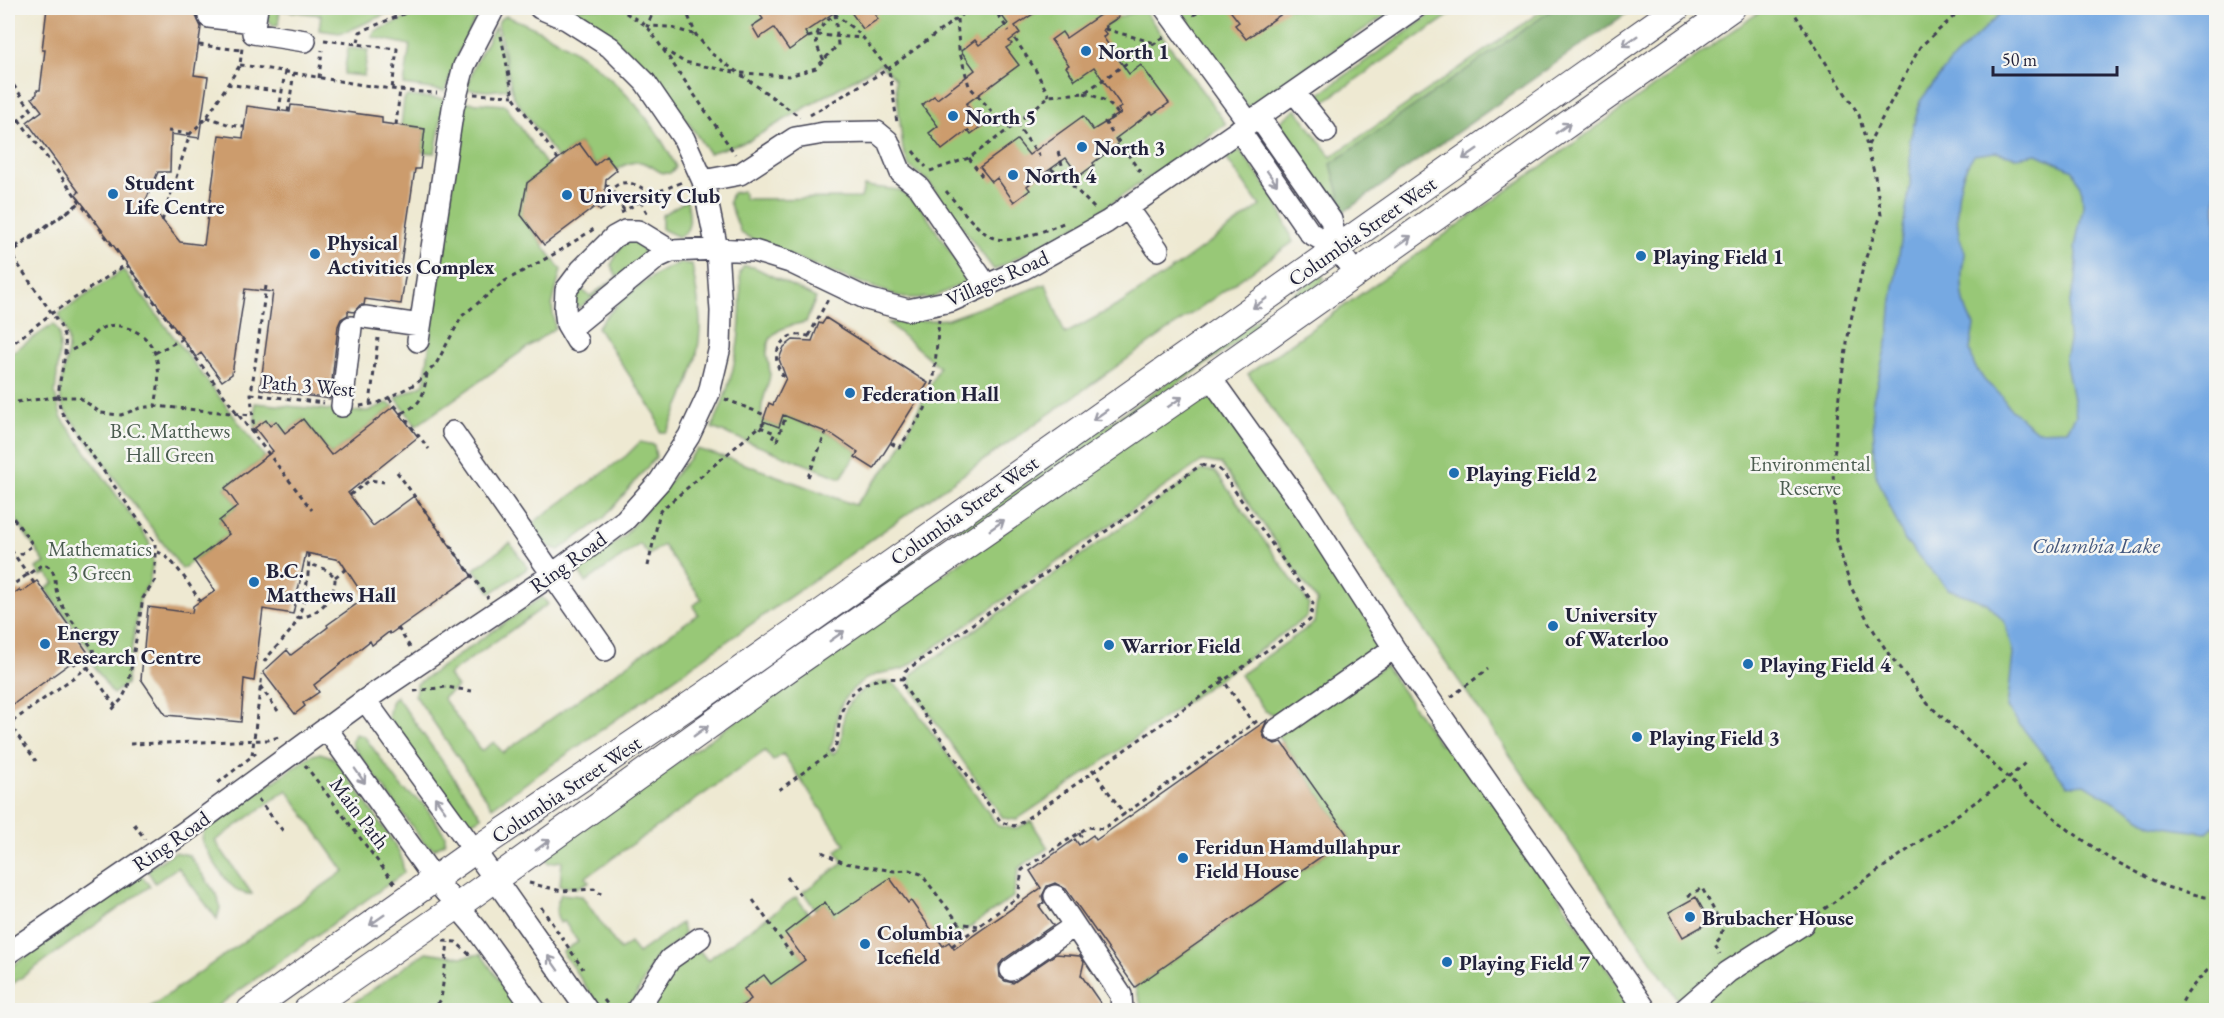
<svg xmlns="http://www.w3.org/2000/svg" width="2224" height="1018" font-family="'EB Garamond',serif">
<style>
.green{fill:#98c877;stroke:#5d7559;stroke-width:1.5}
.forest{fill:#7aac68;stroke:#4e6752;stroke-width:1.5}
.water{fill:#76a9e2;stroke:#4c668e;stroke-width:1.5;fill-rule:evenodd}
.building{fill:#cc9c6d}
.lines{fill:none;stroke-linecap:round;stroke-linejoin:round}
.minor-casing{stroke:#414052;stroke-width:24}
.major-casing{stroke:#414052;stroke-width:28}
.path{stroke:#414052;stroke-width:3;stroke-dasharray:4.5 4.5;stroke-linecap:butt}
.minor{stroke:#fff;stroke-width:21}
.major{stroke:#fff;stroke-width:26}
.path-bridge{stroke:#414052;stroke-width:3;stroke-dasharray:4.5 4.5;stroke-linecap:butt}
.oneway{stroke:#9c9ca7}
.poi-dot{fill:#1f6fb2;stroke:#f6f6f2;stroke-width:2}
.labels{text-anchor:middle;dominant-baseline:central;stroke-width:5;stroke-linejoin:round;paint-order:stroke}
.poi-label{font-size:21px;font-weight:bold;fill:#22223b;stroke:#f6f6f2;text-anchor:start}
.street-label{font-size:21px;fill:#22223b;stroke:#f6f6f2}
.park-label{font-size:21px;fill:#4b5c50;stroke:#f6f6f2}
.water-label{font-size:22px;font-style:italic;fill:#44587e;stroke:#f6f6f2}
</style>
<rect width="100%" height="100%" fill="#f6f6f2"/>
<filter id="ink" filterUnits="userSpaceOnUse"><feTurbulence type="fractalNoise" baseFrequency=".0167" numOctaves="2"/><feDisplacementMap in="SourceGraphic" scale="12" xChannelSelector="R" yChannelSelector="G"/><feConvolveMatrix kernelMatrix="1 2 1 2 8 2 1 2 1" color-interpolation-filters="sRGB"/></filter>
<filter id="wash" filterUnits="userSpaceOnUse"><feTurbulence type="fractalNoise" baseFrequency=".008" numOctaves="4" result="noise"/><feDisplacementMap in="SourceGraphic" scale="24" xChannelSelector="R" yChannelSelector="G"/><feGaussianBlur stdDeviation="1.35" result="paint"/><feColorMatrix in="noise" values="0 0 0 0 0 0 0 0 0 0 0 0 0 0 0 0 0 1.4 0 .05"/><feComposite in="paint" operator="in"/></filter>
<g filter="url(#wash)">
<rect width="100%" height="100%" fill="#eee9d2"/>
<path class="green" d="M265 8H399L348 31 339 33 319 30 321 15 280 10 278 25H273L265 17Z
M430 8H478V14L459 51 445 91 404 85 410 45 372 37 375 31Z
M563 8H1014L1024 20 1042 8H1101L1104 12 1099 15 1106 25 1119 17 1143 9 1226 124 1084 222 994 270 928 181 909 166 903 150 895 78 880 64 750 140 709 153 661 83 607 32Z
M1179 8H1396L1248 107 1184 26 1190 22Z
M1440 8H1460L1319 105 1314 98Z
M1546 8H1555L1331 164 1344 212 1335 214 1277 128 1281 121 1296 109 1331 157Z
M1765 8H2216V1010H1685L1248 374Z
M506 16C579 43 642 95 676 167L670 173C658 175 655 166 644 163 636 160 622 165 617 170L606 157 595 165 579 143 558 159 513 96 498 24 500 19Z
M495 27 504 59 508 89 487 91 467 89 475 64Z
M348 48 368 50 364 76 344 74Z
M407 96 445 99 435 153 422 152 425 129 401 126 404 100Z
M464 102 505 105 548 167 527 183 521 215 561 270 552 306 555 328 416 426 396 398 424 384Z
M1240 150 1276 200 1293 242 492 807 415 695 417 684 542 597 548 604 448 675 457 687 443 698 481 751 494 742 503 753 698 614 693 606 702 599 663 545 649 555 640 544 586 582 577 570 623 537 697 449 734 460 855 505 895 457 939 367 888 323 948 319 1046 284 1065 334 1120 304 1183 262 1260 206 1226 158Z
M864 186 899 190 920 206 969 280 932 298H904L831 272 759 243 741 233 729 202 732 193 743 191 745 199 861 198Z
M687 200C689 213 694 230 679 237L662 229V215Z
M634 240 643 247V257L581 307 573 305 572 299 578 287 590 296 617 277 611 265C618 254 619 243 634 240Z
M679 263 692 264C695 285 701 308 700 329 699 365 682 400 667 432H660L656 415 597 327C620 299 645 277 679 263Z
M744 266 754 267 816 298 806 322C786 326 766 330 767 355 768 361 770 368 770 374 768 392 759 401 762 421L779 427 783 415 833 435 858 452 841 478 712 428C737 374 743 331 740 272Z
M123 270 265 457 225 488 238 506 219 521 229 534 182 569 65 411C52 391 70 364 68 341 67 331 63 323 59 314Z
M1322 274 1324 279 1322 282 796 654 789 653 787 650Z
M54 324 59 333 60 345 55 394 61 417 140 528 149 542 153 563 149 583 140 598 126 684 113 694 88 658 93 654 46 589 54 583 46 573 41 576 36 568 45 563 8 508V355Z
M1196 396 1210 397 1221 402 1378 636V647L1283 718 1265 711 1240 675 1314 623 1317 601 1221 464 1202 461 905 668C897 671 890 671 882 673 860 678 842 696 837 717 834 729 836 739 829 749L833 754C847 742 839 724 846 709 853 696 873 678 889 682 895 683 900 689 904 693L998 826 1015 829 1031 821 1048 848 1019 868 1013 897 884 987 825 903 815 909 803 892 843 863 836 851 845 844 783 754 773 761 765 751 586 877 589 882 577 888 560 886 562 861 548 863 546 855Z
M255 403 350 412 368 411 387 403 394 406 331 455 303 419 285 433 276 421 270 426 265 421 255 428Z
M640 442 654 445 656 457 604 518 559 550 550 547 536 537 534 522 626 456Z
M1202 470 1215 471 1309 604 1306 617 1092 769 1016 820 1003 818 910 686 912 674Z
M510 543 528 568 491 593 474 569Z
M1385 666 1440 745 1452 738 1631 1004 1633 1010H1143L1135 987 1349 837 1277 734Z
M396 696 482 817 472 822 458 816 388 718 391 702Z
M355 734 364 736 403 789 423 803 445 835V843L434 849 424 843 356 750 351 743Z
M320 753 332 757 338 762 395 845 401 856 404 873 212 1010H146L344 871 287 790 215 841 252 894C231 897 216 863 205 848 201 841 201 833 208 828L310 756Z
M175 852 189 855 218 897 220 908 217 919 178 867 155 883 147 870Z
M141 875 150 886 8 987V969Z
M561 894 582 896 620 950 630 943 638 953 681 923 684 932 683 936 654 960 634 1000 622 1010H602L562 952 578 942 564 921 560 923C554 912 556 905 561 894Z
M796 897 810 915 786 933 805 960 735 1010H649L670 970 695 951H700L707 960Z
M426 952 462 957 481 954 520 1010H343Z"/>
<path class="forest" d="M1555 8H1634L1344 212 1331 164Z"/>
<path class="water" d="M2006 8H2216V824L2206 833 2152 825 2085 784 2068 786 2007 708 2013 654 2005 623 1987 603 1948 589 1905 541 1876 475 1872 404 1889 334 1892 299 1910 185V139L1920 101 1950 62ZM1996 152 2016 157 2037 154 2073 170 2082 191 2083 207 2075 247 2077 264 2076 281 2070 300 2067 328 2069 342 2065 358 2076 415 2067 430 2037 431 2008 407 2002 396 1985 381 1974 365 1970 350 1974 325C1963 309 1961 291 1962 271 1962 265 1965 259 1965 253 1964 247 1960 241 1959 235 1955 209 1957 176 1974 155Z"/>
<g id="blocks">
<path class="building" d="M47 8H201L196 16 201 27 194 75 208 77 199 138 171 134 170 172H158L146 200 180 242 204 245 219 135 243 138 247 106 290 112 291 105 301 106 382 117V123L425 129 420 169H415L400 270 406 271 401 304 365 299 364 305H360L354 312 348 311V315L341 319 338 326 330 399 260 389 273 292 245 289 232 374 222 381 201 353 196 357 76 195 79 192 27 122 42 111 32 98 37 94V90H40L45 50H42Z
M766 8H841L805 32 808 37 789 50 774 28 759 38 752 26 763 19 758 12Z
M848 8H886L875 15 878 19 863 29Z
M1013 8H1042L1015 26 1020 33 1009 41 1012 44 1006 48 1019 65 966 104 983 125 971 134 968 130 942 150 929 133 938 126 922 105 934 96 937 99 975 70 961 51 975 40 979 45 1008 24 1002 16Z
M1110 8H1113L1119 17 1105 26 1107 27 1103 30 1107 35 1103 37 1129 74 1141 65 1169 103 1153 114 1151 112 1115 139 1118 144 1093 163 1094 165 1079 176 1066 158 1027 186 1030 190 1014 202 997 178 992 182 980 167 1017 140 1029 155 1083 116 1093 130 1121 113 1118 109 1122 107 1094 67 1075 80 1066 67 1069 65 1051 40 1062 32 1066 38Z
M1228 8H1290L1246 39 1235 25 1239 22Z
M579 143 595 165 606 156 617 170 606 179 605 190 614 201 600 211 596 206 544 245 521 215 527 183Z
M826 318 928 383 874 469 855 457 858 452 833 435 783 415 779 427 763 421 769 403 773 405 786 378 779 359 784 347 793 340 812 341 819 323 822 324Z
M394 406 418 437 348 493 373 526 414 496 472 576 390 634 389 632 372 645 370 641 314 685 319 692 303 703 305 706 295 714 263 672 287 650 291 655 328 627 327 625 365 598 340 560 306 553 293 614 263 609 254 681 244 679 241 722 166 715 141 679 148 607 192 613 193 606 215 591 194 561 229 534 219 521 238 506 225 488 273 451 255 428 266 420 270 426 276 421 285 433 303 419 331 455Z
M37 581 89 654 74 665 72 662 8 708V598L19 590 21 592Z
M1267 720 1262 732 1265 739 1275 744 1282 742 1349 837 1135 987 1066 889 1055 883 1047 886 1042 896 1044 903 1039 906 1053 925 1003 960 999 965 1000 977 1005 981 1013 983 1056 954 1080 956 1084 962 1081 975 1106 1011H735L751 999 744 989 764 975 771 984 805 960 785 933 825 902 834 916 890 878 908 903 911 901 943 946 949 942 954 949 1041 888 1030 871 1075 839 1079 845 1093 835 1096 840Z
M1696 897 1710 922 1683 937 1669 912Z"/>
</g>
</g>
<g filter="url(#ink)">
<use href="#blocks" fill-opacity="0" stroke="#414052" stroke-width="1.5"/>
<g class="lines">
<defs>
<path id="minor" d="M257 8 253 33 305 41
M1165 8 1249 123
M209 17 254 22
M1294 92 1326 132
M1258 116 1331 220 1337 248
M1239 130 1310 233 1337 248 1356 275
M703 181 740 174 795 138 824 133 877 132 888 141 901 173 919 187 987 286
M1127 207 1158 250
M365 317 420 325
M570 329 658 257 671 251
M418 341 453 108 464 66 494 8
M577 341 567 324 565 308 566 290 581 270 614 237 625 231H638L671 251 717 249 754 251 790 262 867 299 908 310 951 301 1023 269 1107 222 1415 8
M1210 377 1306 511 1394 648 1646 1010
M342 406 351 327
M453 432 605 650
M365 700 495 879 587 1010
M326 728 435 880 475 927 535 1010
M1275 731 1394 648
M1055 896 1121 995 1122 1010
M8 953 185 832 365 700 553 574 625 520 660 481 689 436 709 393 720 347 721 311 717 249 703 181 684 139 645 82 610 47 566 19 540 8
M1011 970 1074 926
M637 1010 670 959 700 938
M1684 1010 1728 972 1803 924"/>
<path id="major" d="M250 1010 474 851 703 696 1677 8
M307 1010 456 907 788 669 1210 377 1732 8"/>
</defs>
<use href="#minor" class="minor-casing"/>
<use href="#major" class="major-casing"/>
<path class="path" d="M618 8 647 26 735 154
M655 8 647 26 669 27 696 35
M685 8 696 35 712 54 800 117
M993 8 1009 31
M1791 8 1859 115 1875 176 1881 215 1864 263 1850 324 1839 395 1833 472 1836 537 1850 585 1869 623 1888 653 1928 704 2021 790 2069 830 2107 857 2166 887 2205 897H2216
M999 15 1009 8
M1193 15 1209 8
M8 16 19 8
M957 19 959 49 969 86 989 108 1004 133
M1105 29 1155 43
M501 36 513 96 558 159
M808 37 816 35 864 38
M1015 39 1035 69 1049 96
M324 40 397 49 392 89
M358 42 360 32 417 8
M199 45 241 50
M663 49 684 62 734 72
M824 60C810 37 816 30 835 14L861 35 888 69 891 79 897 123
M240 65C306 73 371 90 437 93
M741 73 789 76 816 68 838 45 835 14 829 8
M8 78 36 116
M319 78 322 50
M227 84 282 92
M1084 93C1099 97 1109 101 1118 114
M474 94 513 96
M8 105 237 413 312 510
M279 111 285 71
M288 112 294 72
M810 115 888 69 971 8
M207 117 230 125 244 127
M8 124 19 120 31 110
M1016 124 1049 96 1084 93 1164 37
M396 125 400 89
M168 131 190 134
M1112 133 1105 122 1118 114
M1117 139 1143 176
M1868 145 1920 47 1963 8
M913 151 926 167
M1058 152 1066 177
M969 158 982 176
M1051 169 1066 179 1094 208
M930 171 969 158 1016 124 1041 158
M605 185 613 188
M946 191C957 204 981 236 997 239 1016 243 1049 229 1066 222
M640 201 648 214
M624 210 613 194V188C626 176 640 187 652 194
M621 213 652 194 685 181
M162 221 190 134 207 117 240 65 242 48
M8 250 60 325C62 330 64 335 65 339 68 365 52 388 62 413L155 543V581L143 598 128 687 122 699 110 712
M8 252 81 202
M809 336 828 299
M8 347 52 313 127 264
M155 353 182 339
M64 354C72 350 82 345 89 340 92 337 95 332 99 330 109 323 120 325 130 329 163 341 161 377 155 406
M784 377C765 354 785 325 813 338
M251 394 324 403
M389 398 429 449
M725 399 765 415
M8 403 57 397H79L101 413 121 415 140 408 155 406 252 415
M370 404 378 338
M360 406 378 403 417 383 436 364 462 316 505 281 556 253 597 227
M402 413C423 403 423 396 427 374
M760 427 775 433 772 439 777 440 786 416
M254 433 251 394 266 286
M891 443 899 448 925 409 934 377 939 320
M1201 465 1217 468 1221 471 1313 603 1310 620 1019 824 1014 826 1001 822 905 688 903 683 905 671Z
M397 472 488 598
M808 477 826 432
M350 495 370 480 384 482
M8 511 33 545 16 558
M11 550 34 583
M157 552C172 555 191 588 200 601
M648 566 660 511 765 422
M335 577 346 569
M8 588 43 564C59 569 53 584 58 597 66 615 81 632 93 649L94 654 88 667 9 724
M298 618C318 616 336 597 335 577L327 570 310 564
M398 628 410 647
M82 659 116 707
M264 662C274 647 291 635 298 618 304 605 311 567 308 554
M1221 677 1253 723
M260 686 278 711
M414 691 446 687 472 691
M1451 697 1488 669
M8 722 36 761
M130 744 268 740 279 737
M252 755 262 674
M305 765 395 884
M1092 769 1125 815
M218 783 256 753
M779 790 834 750C840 737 837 721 843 708 855 681 877 677 903 679
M258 799 283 831
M134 824 145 839
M1079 833 1084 841
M822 852 844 863 894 871 909 870 921 874 959 923 978 926
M787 877 800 895
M529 883 562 891 594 889 601 894
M1688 896 1702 888 1723 927 1720 938 1715 944 1720 954
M753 900 794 958
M541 907 583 969
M1817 914 2008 779 2025 763
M443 941 456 942 472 957
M952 946 1018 897 1022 870 1088 827 1103 829 1260 719
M604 1000 612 1010
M431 1010 441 1000 448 942
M2179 1010C2185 991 2202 976 2216 962"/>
<use href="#minor" class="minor"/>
<use href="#major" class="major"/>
<path class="path-bridge" d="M8 255 81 202"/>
</g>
<defs><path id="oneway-shaft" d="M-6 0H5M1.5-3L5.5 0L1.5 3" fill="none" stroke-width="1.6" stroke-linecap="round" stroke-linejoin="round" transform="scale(1.5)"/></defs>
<g class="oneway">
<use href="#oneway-shaft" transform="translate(1630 41) rotate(145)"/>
<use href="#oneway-shaft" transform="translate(1563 128) rotate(-35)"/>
<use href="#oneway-shaft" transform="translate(1470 154) rotate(145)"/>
<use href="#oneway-shaft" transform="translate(1272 178) rotate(55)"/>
<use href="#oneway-shaft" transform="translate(1404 241) rotate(-35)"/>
<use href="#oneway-shaft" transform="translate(1260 303) rotate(145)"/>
<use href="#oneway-shaft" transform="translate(1175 402) rotate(-35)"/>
<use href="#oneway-shaft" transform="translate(1100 415) rotate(145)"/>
<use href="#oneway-shaft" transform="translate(997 525) rotate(-35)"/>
<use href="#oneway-shaft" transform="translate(837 636) rotate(-35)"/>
<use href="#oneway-shaft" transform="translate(701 731) rotate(-36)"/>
<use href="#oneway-shaft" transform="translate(360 776) rotate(55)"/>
<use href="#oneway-shaft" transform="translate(440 804) rotate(-126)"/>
<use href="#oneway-shaft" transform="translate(543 845) rotate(-36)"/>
<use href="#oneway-shaft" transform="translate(377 920) rotate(145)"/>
<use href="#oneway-shaft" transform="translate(553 963) rotate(-125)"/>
</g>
</g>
<g class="poi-dot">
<circle cx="1086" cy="51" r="6"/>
<circle cx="953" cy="116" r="6"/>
<circle cx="1082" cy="147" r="6"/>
<circle cx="1013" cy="175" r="6"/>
<circle cx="113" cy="194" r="6"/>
<circle cx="567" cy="195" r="6"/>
<circle cx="315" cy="254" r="6"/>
<circle cx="1641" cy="256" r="6"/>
<circle cx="850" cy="393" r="6"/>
<circle cx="1454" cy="473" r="6"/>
<circle cx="254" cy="582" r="6"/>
<circle cx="1553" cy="626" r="6"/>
<circle cx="45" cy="644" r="6"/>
<circle cx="1109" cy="645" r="6"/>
<circle cx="1748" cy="664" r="6"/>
<circle cx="1637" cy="737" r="6"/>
<circle cx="1183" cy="858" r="6"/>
<circle cx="1690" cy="917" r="6"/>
<circle cx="865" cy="944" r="6"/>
<circle cx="1447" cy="962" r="6"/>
</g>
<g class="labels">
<g class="poi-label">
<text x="1098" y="51">North 1</text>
<text x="965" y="116">North 5</text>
<text x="1094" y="147">North 3</text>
<text x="1025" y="175">North 4</text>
<text x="125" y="182">Student<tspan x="125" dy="24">Life Centre</tspan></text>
<text x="579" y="195">University Club</text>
<text x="327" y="242">Physical<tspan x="327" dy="24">Activities Complex</tspan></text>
<text x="1653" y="256">Playing Field 1</text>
<text x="862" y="393">Federation Hall</text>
<text x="1466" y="473">Playing Field 2</text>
<text x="266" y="570">B.C.<tspan x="266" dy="24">Matthews Hall</tspan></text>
<text x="1565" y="614">University<tspan x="1565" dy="24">of Waterloo</tspan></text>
<text x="57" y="632">Energy<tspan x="57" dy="24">Research Centre</tspan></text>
<text x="1121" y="645">Warrior Field</text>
<text x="1760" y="664">Playing Field 4</text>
<text x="1649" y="737">Playing Field 3</text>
<text x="1195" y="846">Feridun Hamdullahpur<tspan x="1195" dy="24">Field House</tspan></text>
<text x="1702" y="917">Brubacher House</text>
<text x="877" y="932">Columbia<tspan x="877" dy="24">Icefield</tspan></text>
<text x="1459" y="962">Playing Field 7</text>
</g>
<g class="street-label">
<text transform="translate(1362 231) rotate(-35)">Columbia Street West</text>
<text transform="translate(997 278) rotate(-24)">Villages Road</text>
<text transform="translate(308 385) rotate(5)">Path 3 West</text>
<text transform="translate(964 510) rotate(-35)">Columbia Street West</text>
<text transform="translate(568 562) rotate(-36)">Ring Road</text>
<text transform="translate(566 789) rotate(-34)">Columbia Street West</text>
<text transform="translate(360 813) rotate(53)">Main Path</text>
<text transform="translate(171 841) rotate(-35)">Ring Road</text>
</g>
<g class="park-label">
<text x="170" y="430">B.C. Matthews<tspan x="170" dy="24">Hall Green</tspan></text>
<text x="1810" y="463">Environmental<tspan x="1810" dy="24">Reserve</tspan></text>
<text x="100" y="548">Mathematics<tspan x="100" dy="24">3 Green</tspan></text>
</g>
<g class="water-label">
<text x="2096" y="545">Columbia Lake</text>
</g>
</g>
<rect width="2224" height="1018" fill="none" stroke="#f6f6f2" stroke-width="30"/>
<path d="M1993 66v9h124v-9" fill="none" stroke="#22223b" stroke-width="3"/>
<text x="2002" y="66" font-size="18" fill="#22223b" stroke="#f6f6f2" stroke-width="4.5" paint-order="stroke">50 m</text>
</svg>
